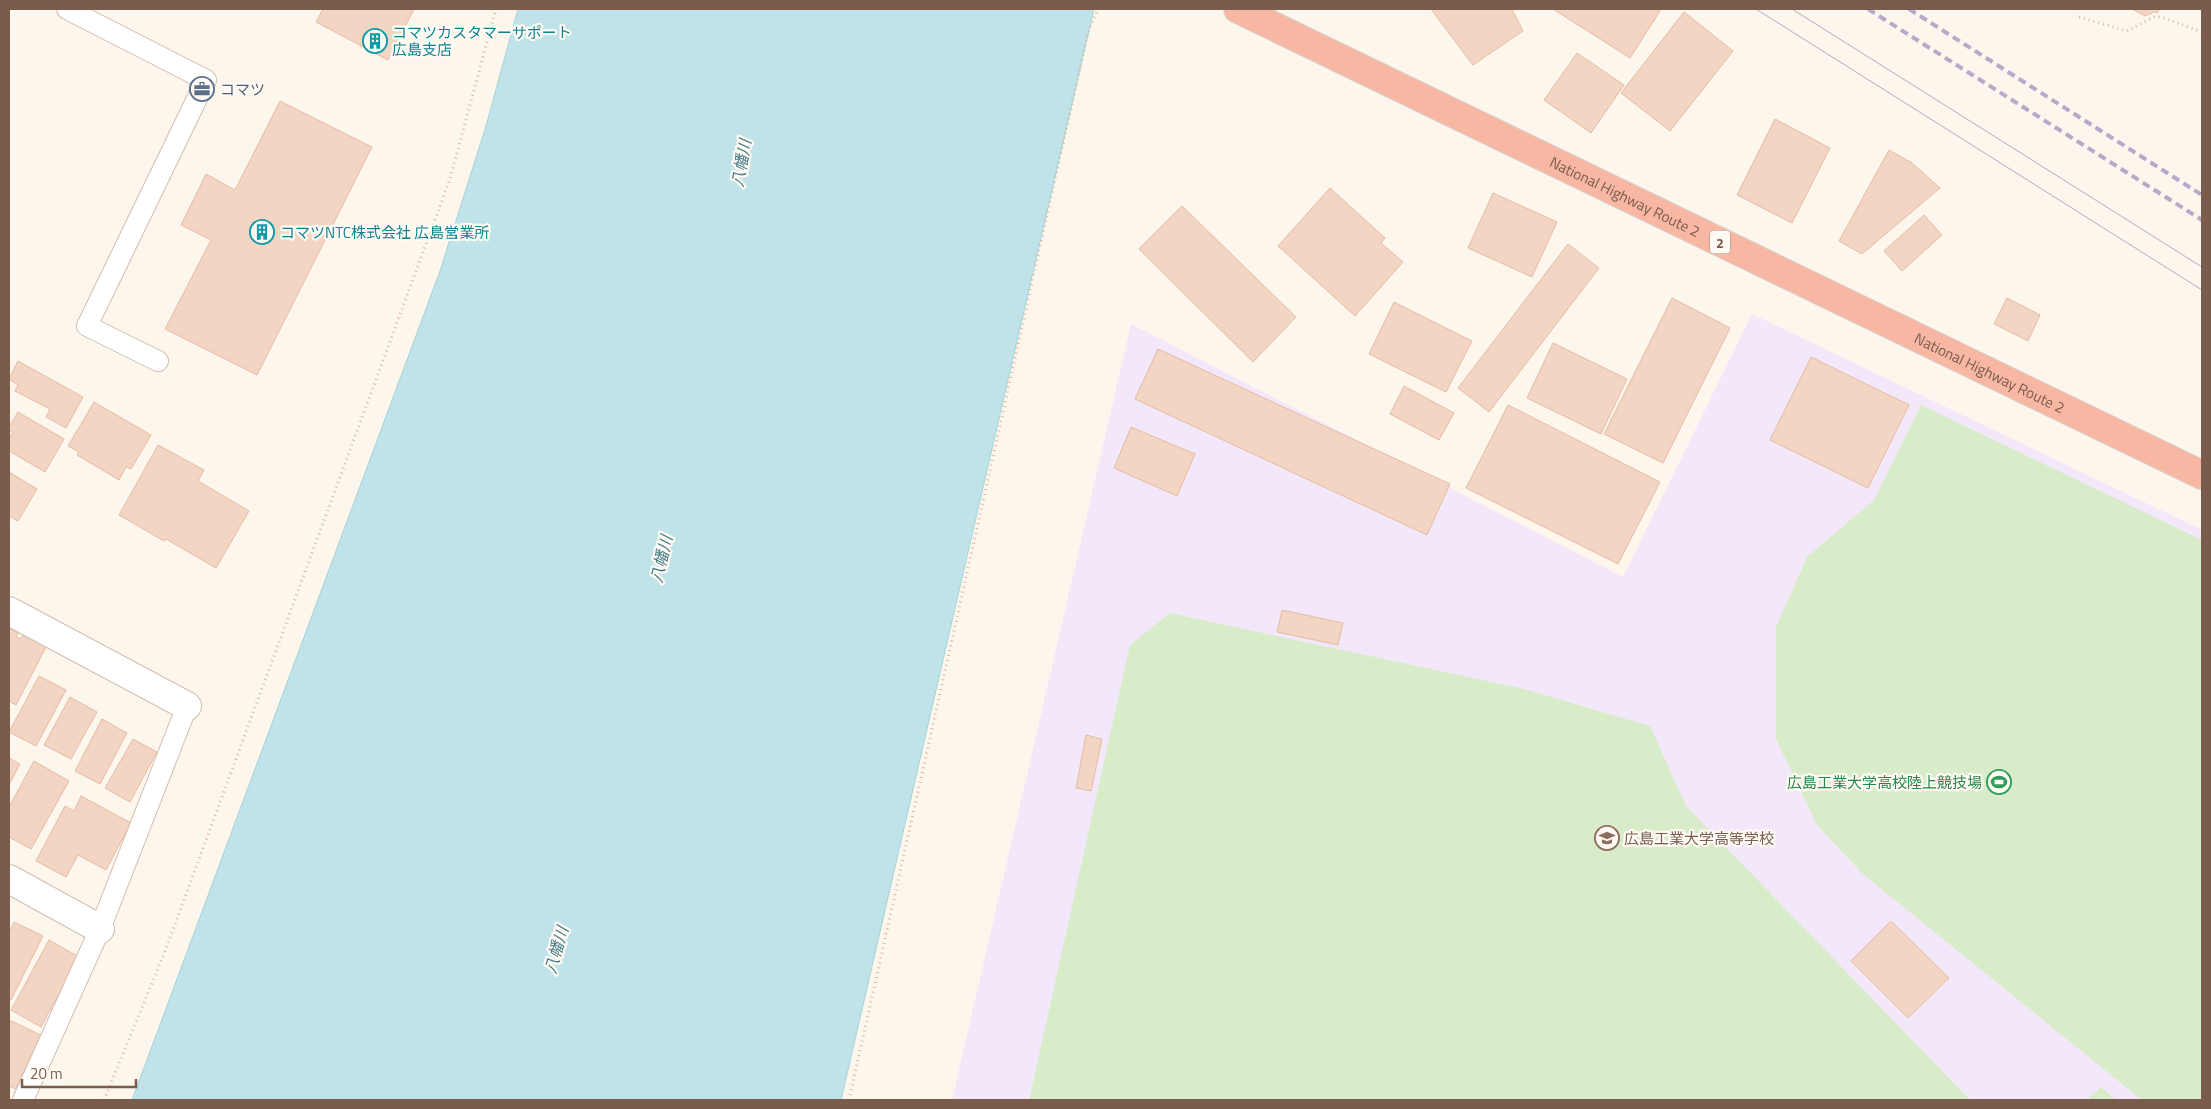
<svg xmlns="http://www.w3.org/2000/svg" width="2211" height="1109" font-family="'Titillium Web','Noto Sans JP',sans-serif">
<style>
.education{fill:#f3e8fa}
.green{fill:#d8ecc9}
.water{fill:#bfe3e8;stroke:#a5d3da}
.building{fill:#f3d5c3;stroke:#e6bba3}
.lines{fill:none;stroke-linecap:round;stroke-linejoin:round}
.lane-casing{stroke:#d1beb0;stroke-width:22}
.street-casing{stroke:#d1beb0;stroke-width:30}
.highway-casing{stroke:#dad1cd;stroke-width:30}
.path{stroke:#d9b8a5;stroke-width:3;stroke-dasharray:1 4;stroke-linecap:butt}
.lane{stroke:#fff;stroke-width:20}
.street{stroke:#fff;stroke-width:28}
.highway{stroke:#f7b7a3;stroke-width:28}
.tram{stroke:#b9a8c9;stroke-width:1}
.rail{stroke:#b9a8c9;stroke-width:4;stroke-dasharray:8 5;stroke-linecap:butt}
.labels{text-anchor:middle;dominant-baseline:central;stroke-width:4.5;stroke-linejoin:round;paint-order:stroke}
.shield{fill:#fffaf3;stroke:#a28b7f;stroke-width:1}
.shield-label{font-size:14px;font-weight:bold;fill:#7a5c4d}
.culture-label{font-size:15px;fill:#0d838f;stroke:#fffaf3;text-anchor:start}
.service-label{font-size:15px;fill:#4e5e75;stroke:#fffaf3;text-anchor:start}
.street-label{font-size:15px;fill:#7a5c4d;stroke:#fffaf3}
.leisure-label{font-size:15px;fill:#27864d;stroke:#fffaf3;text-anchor:end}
.education-label{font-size:15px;fill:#785e54;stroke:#fffaf3;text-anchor:start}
.water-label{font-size:16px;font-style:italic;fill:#437c86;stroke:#fffaf3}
</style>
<rect width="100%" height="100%" fill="#fdf6ec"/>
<path class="education" d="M1752 314 2202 530V1100H952L1131 324 1623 577Z"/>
<path class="green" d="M1921 405 2202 540V1100H2142L1864 875 1817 825 1776 739V627L1807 557 1874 500Z
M1170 613 1524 689 1650 726 1686 806 1970 1100H1029L1130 645Z
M2101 1087 2116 1100H2087Z"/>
<path class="water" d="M518 9H1094L841 1100H132L440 271 486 126Z"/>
<path class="building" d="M323 9H414L388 60 316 22Z
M1431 9H1512L1523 31 1473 65Z
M1553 9H1657L1660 11 1630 58Z
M2132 9H2160L2157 13 2154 12 2145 16Z
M1684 12 1733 51 1670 131 1621 93Z
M1577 53 1624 85 1591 133 1544 100Z
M280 101 372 147 257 375 165 329 211 240 181 225 206 174 235 190Z
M1775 119 1830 148 1792 223 1737 195Z
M1889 150 1912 163 1940 188 1862 254 1839 241Z
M1330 188 1385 238 1381 243 1403 262 1355 316 1278 246Z
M1493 193 1557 222 1532 277 1468 248Z
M1182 206 1296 317 1253 362 1139 249Z
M1924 215 1942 235 1902 271 1884 251Z
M1568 244 1599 268 1489 412 1458 388Z
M1672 298 1730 328 1663 463 1604 434Z
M2007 298 2040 315 2028 341 1994 324Z
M1394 302 1472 341 1446 392 1369 354Z
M1553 343 1627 379 1601 434 1527 398Z
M1158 349 1450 484 1427 535 1135 399Z
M1811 357 1909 405 1868 488 1770 440Z
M18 361 83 397 66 428 46 417 50 409 15 391 18 385 9 379Z
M1404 386 1454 413 1439 440 1390 414Z
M94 402 151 435 131 469 126 467 119 480 77 455 79 452 68 446Z
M1508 405 1660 482 1618 564 1466 488Z
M18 412 64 439 45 472 9 451V439L13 432 9 430V427Z
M1131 427 1195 454 1177 496 1114 468Z
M158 445 204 470 198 481 249 511 216 568 166 539 164 541 119 515Z
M9 472 37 489 18 521 9 516Z
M1282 610 1343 623 1338 645 1277 632Z
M9 628 18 633 16 637 21 639 25 631 48 643 16 705 9 701Z
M39 676 66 690 36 746 9 732Z
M70 697 97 712 71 759 44 745Z
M102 719 127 733 100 784 75 771Z
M1086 735 1102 739 1091 791 1076 788Z
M133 739 157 752 130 802 105 788Z
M9 758 20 764 9 785Z
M34 761 69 781 31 849 9 837V807Z
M81 796 131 823 106 870 78 855 66 877 36 861 65 806 74 811Z
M1891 921 1949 978 1908 1018 1851 961Z
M14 922 43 936 11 1000 9 999V933Z
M49 940 79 957 41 1027 11 1010Z
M9 1020 41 1035 16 1089 9 1086Z"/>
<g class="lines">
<defs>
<path id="lane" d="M67 9 206 80 87 326 158 361
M23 1100 100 929 187 706"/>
<path id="street" d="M9 611 187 706
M9 879 100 929"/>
<g id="highway">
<path id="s1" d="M1238 9 2202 475"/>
</g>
</defs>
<use href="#lane" class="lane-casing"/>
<use href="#street" class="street-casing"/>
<use href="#highway" class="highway-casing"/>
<path class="path" d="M2079 17 2127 31 2154 17H2161L2202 32
M104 1100 164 954 450 179 496 9
M849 1100 1088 32 1098 9"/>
<use href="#lane" class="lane"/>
<use href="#street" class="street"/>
<use href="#highway" class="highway"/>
<path class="tram" d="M1756 9 2202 290
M1792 9 2202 267"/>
<path class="rail" d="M1868 9 2202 220
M1909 9 2202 195"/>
</g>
<defs>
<symbol id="building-ring" viewBox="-11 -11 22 22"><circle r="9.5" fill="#fffaf3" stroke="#0f9aa8" stroke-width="1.5"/><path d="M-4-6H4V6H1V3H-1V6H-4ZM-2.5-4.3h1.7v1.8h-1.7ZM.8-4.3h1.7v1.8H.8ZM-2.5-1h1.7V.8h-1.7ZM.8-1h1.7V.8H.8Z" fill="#0f9aa8"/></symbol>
<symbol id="office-ring" viewBox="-11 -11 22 22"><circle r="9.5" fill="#fffaf3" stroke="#5c6f8a" stroke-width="1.5"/><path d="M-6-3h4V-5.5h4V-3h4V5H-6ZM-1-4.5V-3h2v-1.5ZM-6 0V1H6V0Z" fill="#5c6f8a"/></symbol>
<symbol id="stadium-ring" viewBox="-11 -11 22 22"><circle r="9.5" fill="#fffaf3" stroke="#2e9e5b" stroke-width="1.5"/><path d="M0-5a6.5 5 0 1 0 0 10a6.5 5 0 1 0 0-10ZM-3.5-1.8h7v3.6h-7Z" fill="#2e9e5b"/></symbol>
<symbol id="school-ring" viewBox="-11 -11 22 22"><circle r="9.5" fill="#fffaf3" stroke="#8d6e63" stroke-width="1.5"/><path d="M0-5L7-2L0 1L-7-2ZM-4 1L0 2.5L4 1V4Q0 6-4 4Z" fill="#8d6e63"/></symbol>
</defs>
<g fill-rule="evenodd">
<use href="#building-ring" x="361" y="27" width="28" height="28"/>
<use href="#office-ring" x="188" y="75" width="28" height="28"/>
<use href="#building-ring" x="248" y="218" width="28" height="28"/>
<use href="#stadium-ring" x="1985" y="768" width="28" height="28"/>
<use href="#school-ring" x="1593" y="824" width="28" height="28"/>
</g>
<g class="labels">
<rect class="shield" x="1710" y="230.5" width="20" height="23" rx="4"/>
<g class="shield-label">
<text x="1720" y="242">2</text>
</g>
<g class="culture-label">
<text x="392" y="32">コマツカスタマーサポート<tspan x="392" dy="17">広島支店</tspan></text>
<text x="280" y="232">コマツNTC株式会社 広島営業所</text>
</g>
<g class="service-label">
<text x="220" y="89">コマツ</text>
</g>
<g class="street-label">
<text stroke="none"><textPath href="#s1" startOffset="430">National Highway Route 2</textPath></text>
<text stroke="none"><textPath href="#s1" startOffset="835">National Highway Route 2</textPath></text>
</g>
<g class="leisure-label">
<text x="1982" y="782">広島工業大学高校陸上競技場</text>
</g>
<g class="education-label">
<text x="1624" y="838">広島工業大学高等学校</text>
</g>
<g class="water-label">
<text transform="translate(741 163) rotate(-80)">八幡川</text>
<text transform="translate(661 559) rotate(-77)">八幡川</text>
<text transform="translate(556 950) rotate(-74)">八幡川</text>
</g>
</g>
<rect width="2211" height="1109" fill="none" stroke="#7a5c4d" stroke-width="20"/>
<path d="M22 1079v8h114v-8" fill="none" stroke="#7a5c4d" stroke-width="2.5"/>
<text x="30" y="1079" font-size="15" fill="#7a5c4d" stroke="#fffaf3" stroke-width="4" paint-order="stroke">20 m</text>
</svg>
